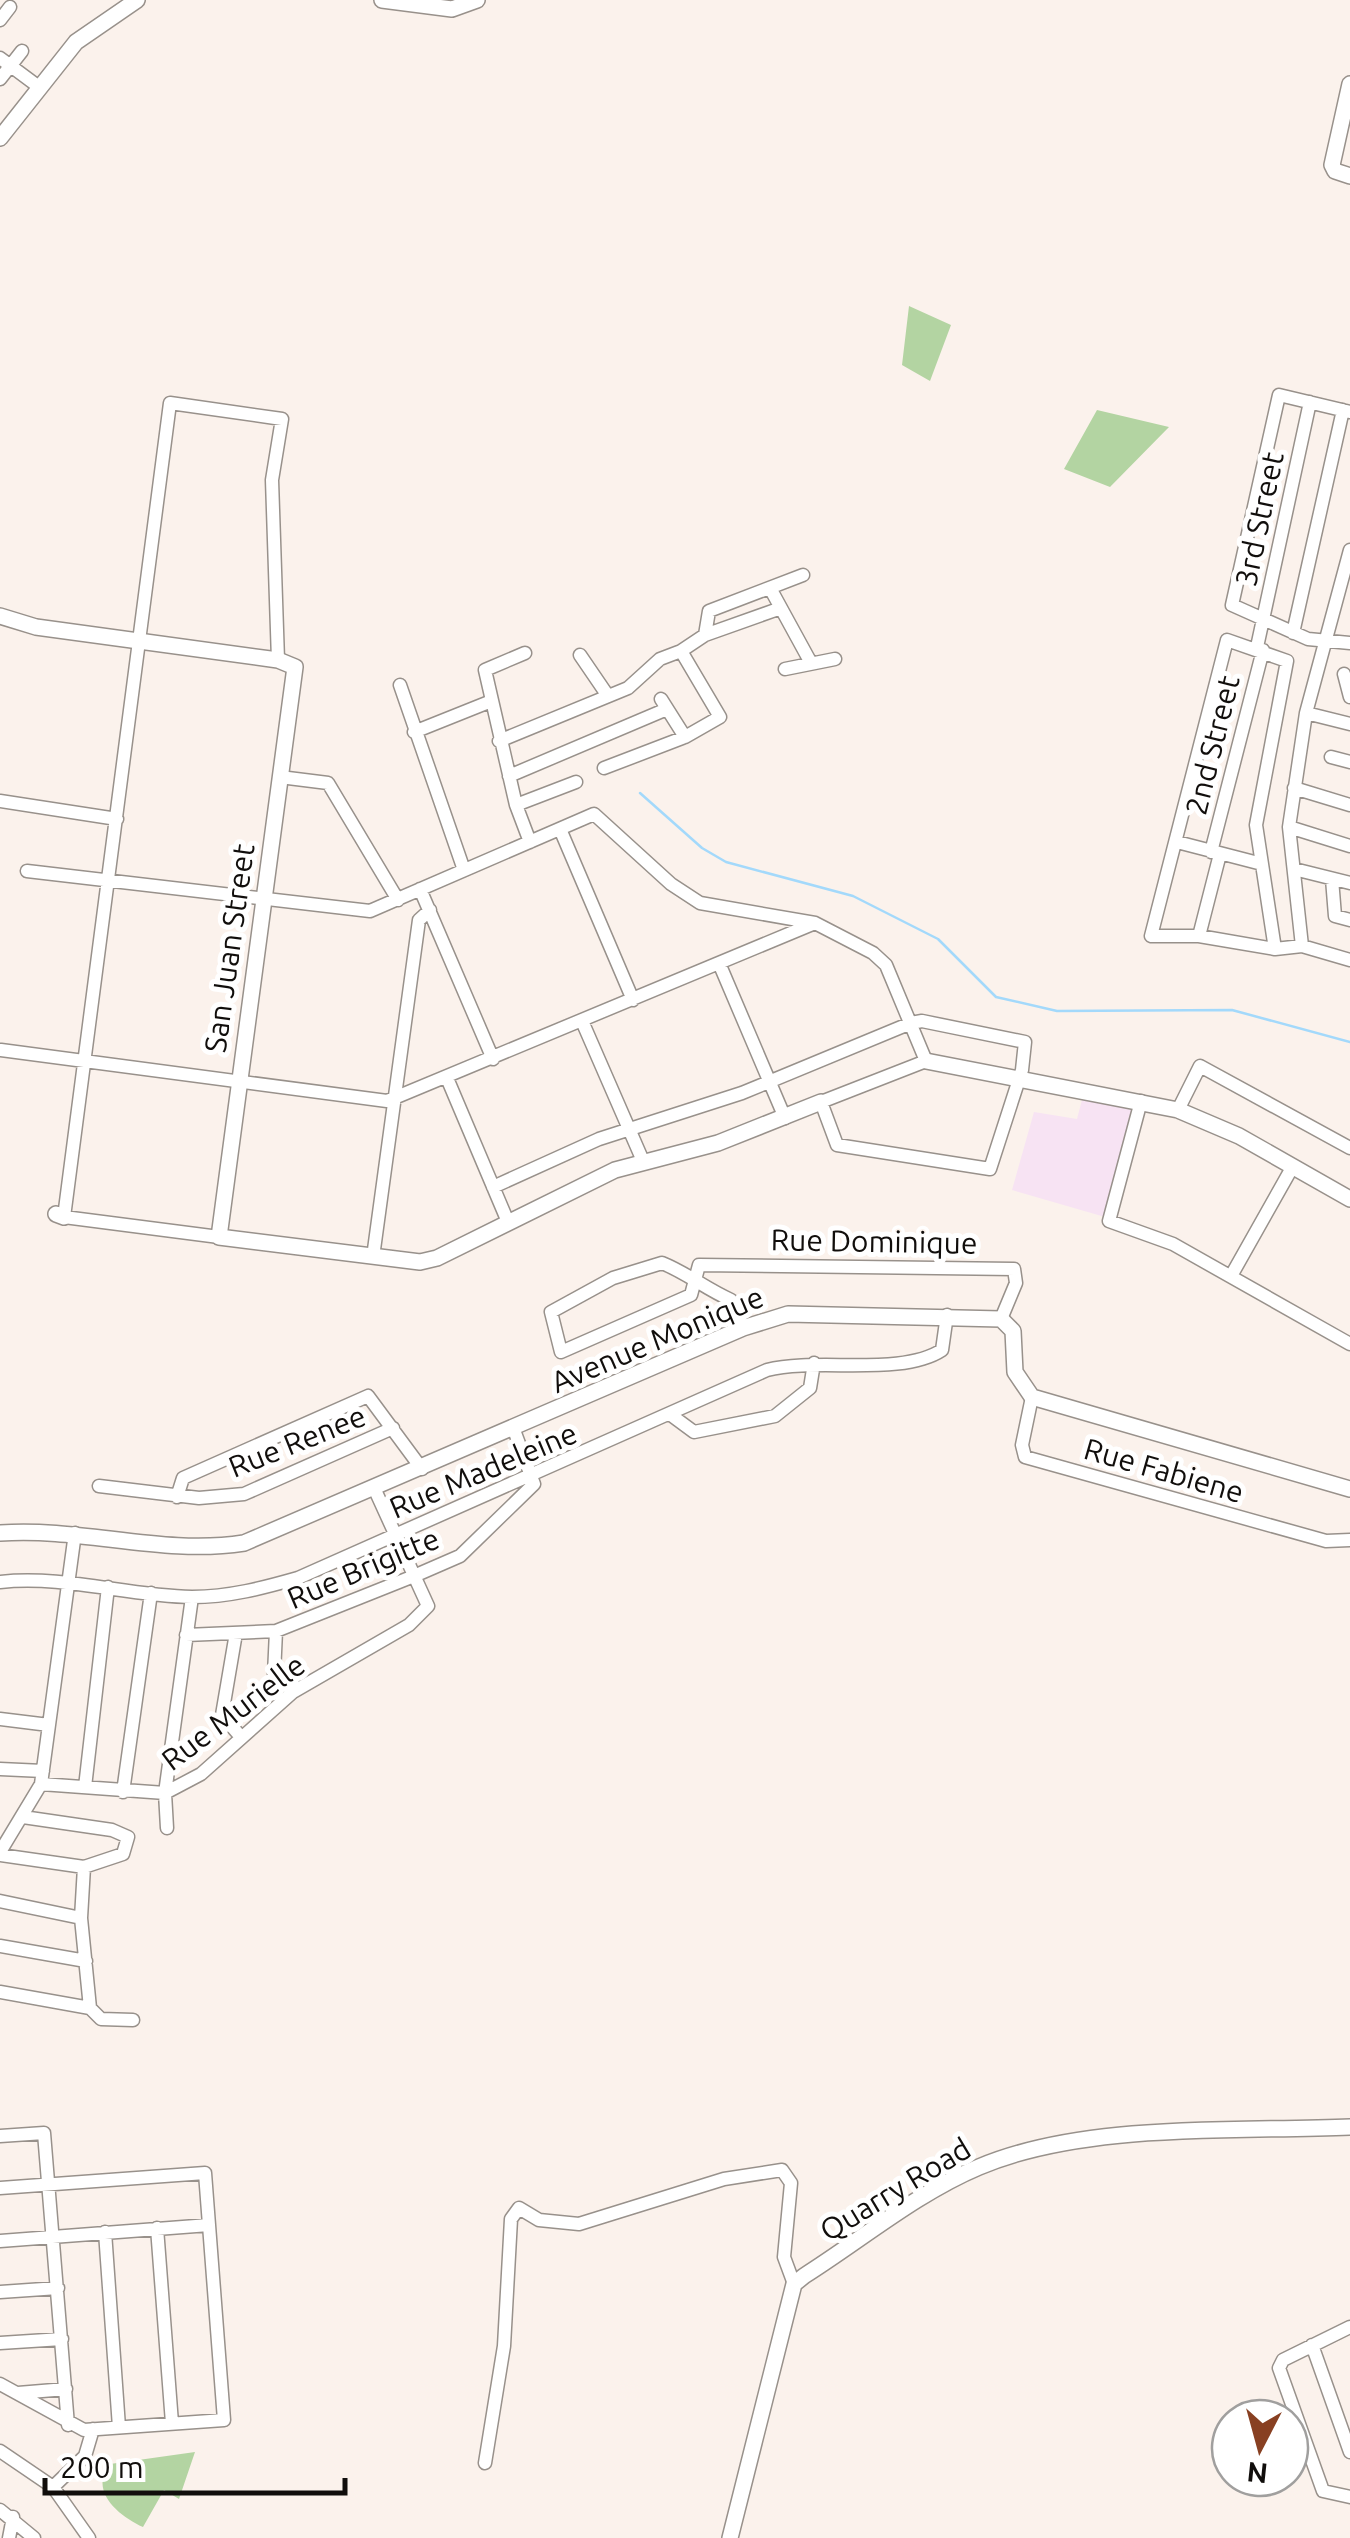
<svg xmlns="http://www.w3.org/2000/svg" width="1350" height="2538" font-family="Ubuntu,sans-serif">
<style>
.education{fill:#f7e3f3}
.green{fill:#b3d4a2}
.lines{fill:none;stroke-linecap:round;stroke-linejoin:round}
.stream{stroke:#a3d9fb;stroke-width:2.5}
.minor-casing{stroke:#98918b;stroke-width:15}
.tertiary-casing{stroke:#98918b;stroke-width:18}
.minor{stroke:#fff;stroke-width:12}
.tertiary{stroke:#fff;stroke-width:15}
.labels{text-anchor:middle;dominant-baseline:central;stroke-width:10;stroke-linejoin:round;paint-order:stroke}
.street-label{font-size:30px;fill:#110e0c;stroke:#fff}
</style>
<rect width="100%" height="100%" fill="#fbf2ec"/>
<path class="education" d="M1083 1096 1134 1107 1105 1217 1012 1190 1034 1112 1077 1119Z"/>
<path class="green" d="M909 306 951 325 930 381 902 365Z
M1097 410 1169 427 1110 487 1064 469Z
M195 2452 179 2499 164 2490 143 2527C119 2516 88 2491 110 2464Z"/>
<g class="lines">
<path class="stream" d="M640 793 702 848 726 862 853 896 938 939 996 997 1057 1011 1232 1010 1350 1042"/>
<defs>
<path id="minor" d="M0 20 10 7
M0 58 39 87
M0 79 22 51
M1350 412 1279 395 1232 605 1308 639 1350 643
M770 588 811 663
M1293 633 1343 410
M705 635 709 611 803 575
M1257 647 1310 402
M681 651 705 635 781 608
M525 653 485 670 516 805 530 842
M580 655 608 696
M785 669 835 659
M1344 674 1350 697
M400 685 464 870
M661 699 685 737
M1306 713 1350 724
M414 732 489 702
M499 741 628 688 660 659 681 651 720 717 685 737 604 768
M1331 757 1350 762
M509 776 667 709
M280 777 328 783 398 900
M1294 788 1350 805
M0 801 117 819
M516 805 576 782
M1289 827 1350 846
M560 829 633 1000
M1177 842 1262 864
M1211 852 1263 650
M1294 869 1350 883
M27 871 370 911 594 814 671 884 700 903 815 923 873 953 886 965 926 1061 821 1102 837 1145 990 1169 1022 1070 1025 1042 922 1021 911 1023 742 1093 599 1139 493 1187
M1332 879 1335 916 1350 920
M420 889 493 1059
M1199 936 1220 854
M1302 946 1289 827 1306 713 1350 550
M1275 949 1256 825 1287 661 1227 640 1151 936H1199L1275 949 1302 946 1350 960
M719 963 785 1118
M582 1021 643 1161
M1 1050 387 1101 815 923
M447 1078 508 1222
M1141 1101 1109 1221 1173 1244 1350 1344
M1178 1110 1200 1066 1350 1148
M219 1237 64 1217 170 403 282 419 272 480 278 660
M373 1257 419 920 430 910
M1231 1276 1293 1166
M743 1328 731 1300C706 1289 687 1273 662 1263L613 1278 551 1312 561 1352 691 1295 699 1265 1014 1269 1016 1283 1001 1319
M1032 1397 1022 1445 1025 1457 1326 1541 1350 1540
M671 1415 694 1432 775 1416 810 1388 814 1363
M99 1486 199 1498 244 1494 393 1428
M177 1497 183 1478 368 1396 422 1469
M0 1582C65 1575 127 1596 192 1597 229 1597 263 1588 298 1578L767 1370C817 1357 901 1377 942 1350L947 1315
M276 1631 274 1674 293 1692
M236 1633 222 1715 241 1737
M186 1635 276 1631 414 1576 460 1556 534 1484 514 1430
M0 1719 49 1725
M0 1769 43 1771
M41 1784 165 1793 201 1774 293 1692 409 1625 428 1606 375 1490
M85 1787 108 1587
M123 1792 151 1593
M167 1828 165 1793 192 1597
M0 1852 41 1784 75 1533
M0 1855 84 1867 123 1854 128 1837 112 1830 23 1817
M84 1867 81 1918 90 2008
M0 1901 81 1918
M0 1946 86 1961
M0 1992 90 2008
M90 2008 101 2019 133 2020
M0 2136 44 2133 68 2425
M0 2188 205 2173 224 2420 84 2430 0 2384
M157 2228 172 2423
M105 2232 119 2427
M0 2241 209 2225
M0 2292 58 2288
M1350 2327 1283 2360 1279 2368 1323 2491 1350 2497
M0 2343 62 2339
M1312 2345 1350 2452
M18 2393 66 2389
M0 2451 53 2487 89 2538
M485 2463 504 2346 511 2219 519 2208 539 2220 579 2224 724 2179 782 2170 791 2183 784 2257 794 2284
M53 2487 85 2456 93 2429
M0 2510 34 2538
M9 2538 13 2517"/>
<path id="tertiary" d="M382 0 452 9 477 0
M1350 84 1332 165 1335 171 1350 176
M0 138 76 42 137 0
M0 616 36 627 278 660 295 667 219 1237 420 1262 437 1258 615 1170 718 1143 821 1102
M926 1061 1178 1110 1239 1136 1350 1199
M56 1214 64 1217
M0 1533C82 1527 163 1556 244 1543L743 1328 788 1314 1001 1319 1013 1331 1015 1372 1032 1397 1350 1489
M730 2538 794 2284 804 2276C861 2240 917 2193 979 2167 1085 2122 1236 2132 1350 2127"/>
</defs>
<use href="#minor" class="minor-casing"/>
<use href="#tertiary" class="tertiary-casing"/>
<use href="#minor" class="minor"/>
<use href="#tertiary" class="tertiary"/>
</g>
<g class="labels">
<g class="street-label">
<text transform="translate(1259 519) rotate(-78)">3rd Street</text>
<text transform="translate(1212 745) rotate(-76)">2nd Street</text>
<text transform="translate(229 948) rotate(-82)">San Juan Street</text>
<text transform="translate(874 1241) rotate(1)">Rue Dominique</text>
<text transform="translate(657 1339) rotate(-23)">Avenue Monique</text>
<text transform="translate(297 1441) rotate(-22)">Rue Renee</text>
<text transform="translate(483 1470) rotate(-23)">Rue Madeleine</text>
<text transform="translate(1164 1470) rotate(16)">Rue Fabiene</text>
<text transform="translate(363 1568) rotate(-23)">Rue Brigitte</text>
<text transform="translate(233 1712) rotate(-37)">Rue Murielle</text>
<text transform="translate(895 2189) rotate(-31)">Quarry Road</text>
</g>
</g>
<g transform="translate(1260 2448) rotate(186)"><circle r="48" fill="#ffffff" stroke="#a09f9e" stroke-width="2.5"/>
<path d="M0-8L18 38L0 25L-18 38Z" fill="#884022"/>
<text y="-15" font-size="28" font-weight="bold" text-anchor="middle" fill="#110e0c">N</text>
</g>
<path d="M45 2478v15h300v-15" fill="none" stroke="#110e0c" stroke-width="5"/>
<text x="60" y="2478" font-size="30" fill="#110e0c" stroke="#ffffff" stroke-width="8" paint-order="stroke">200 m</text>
</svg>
